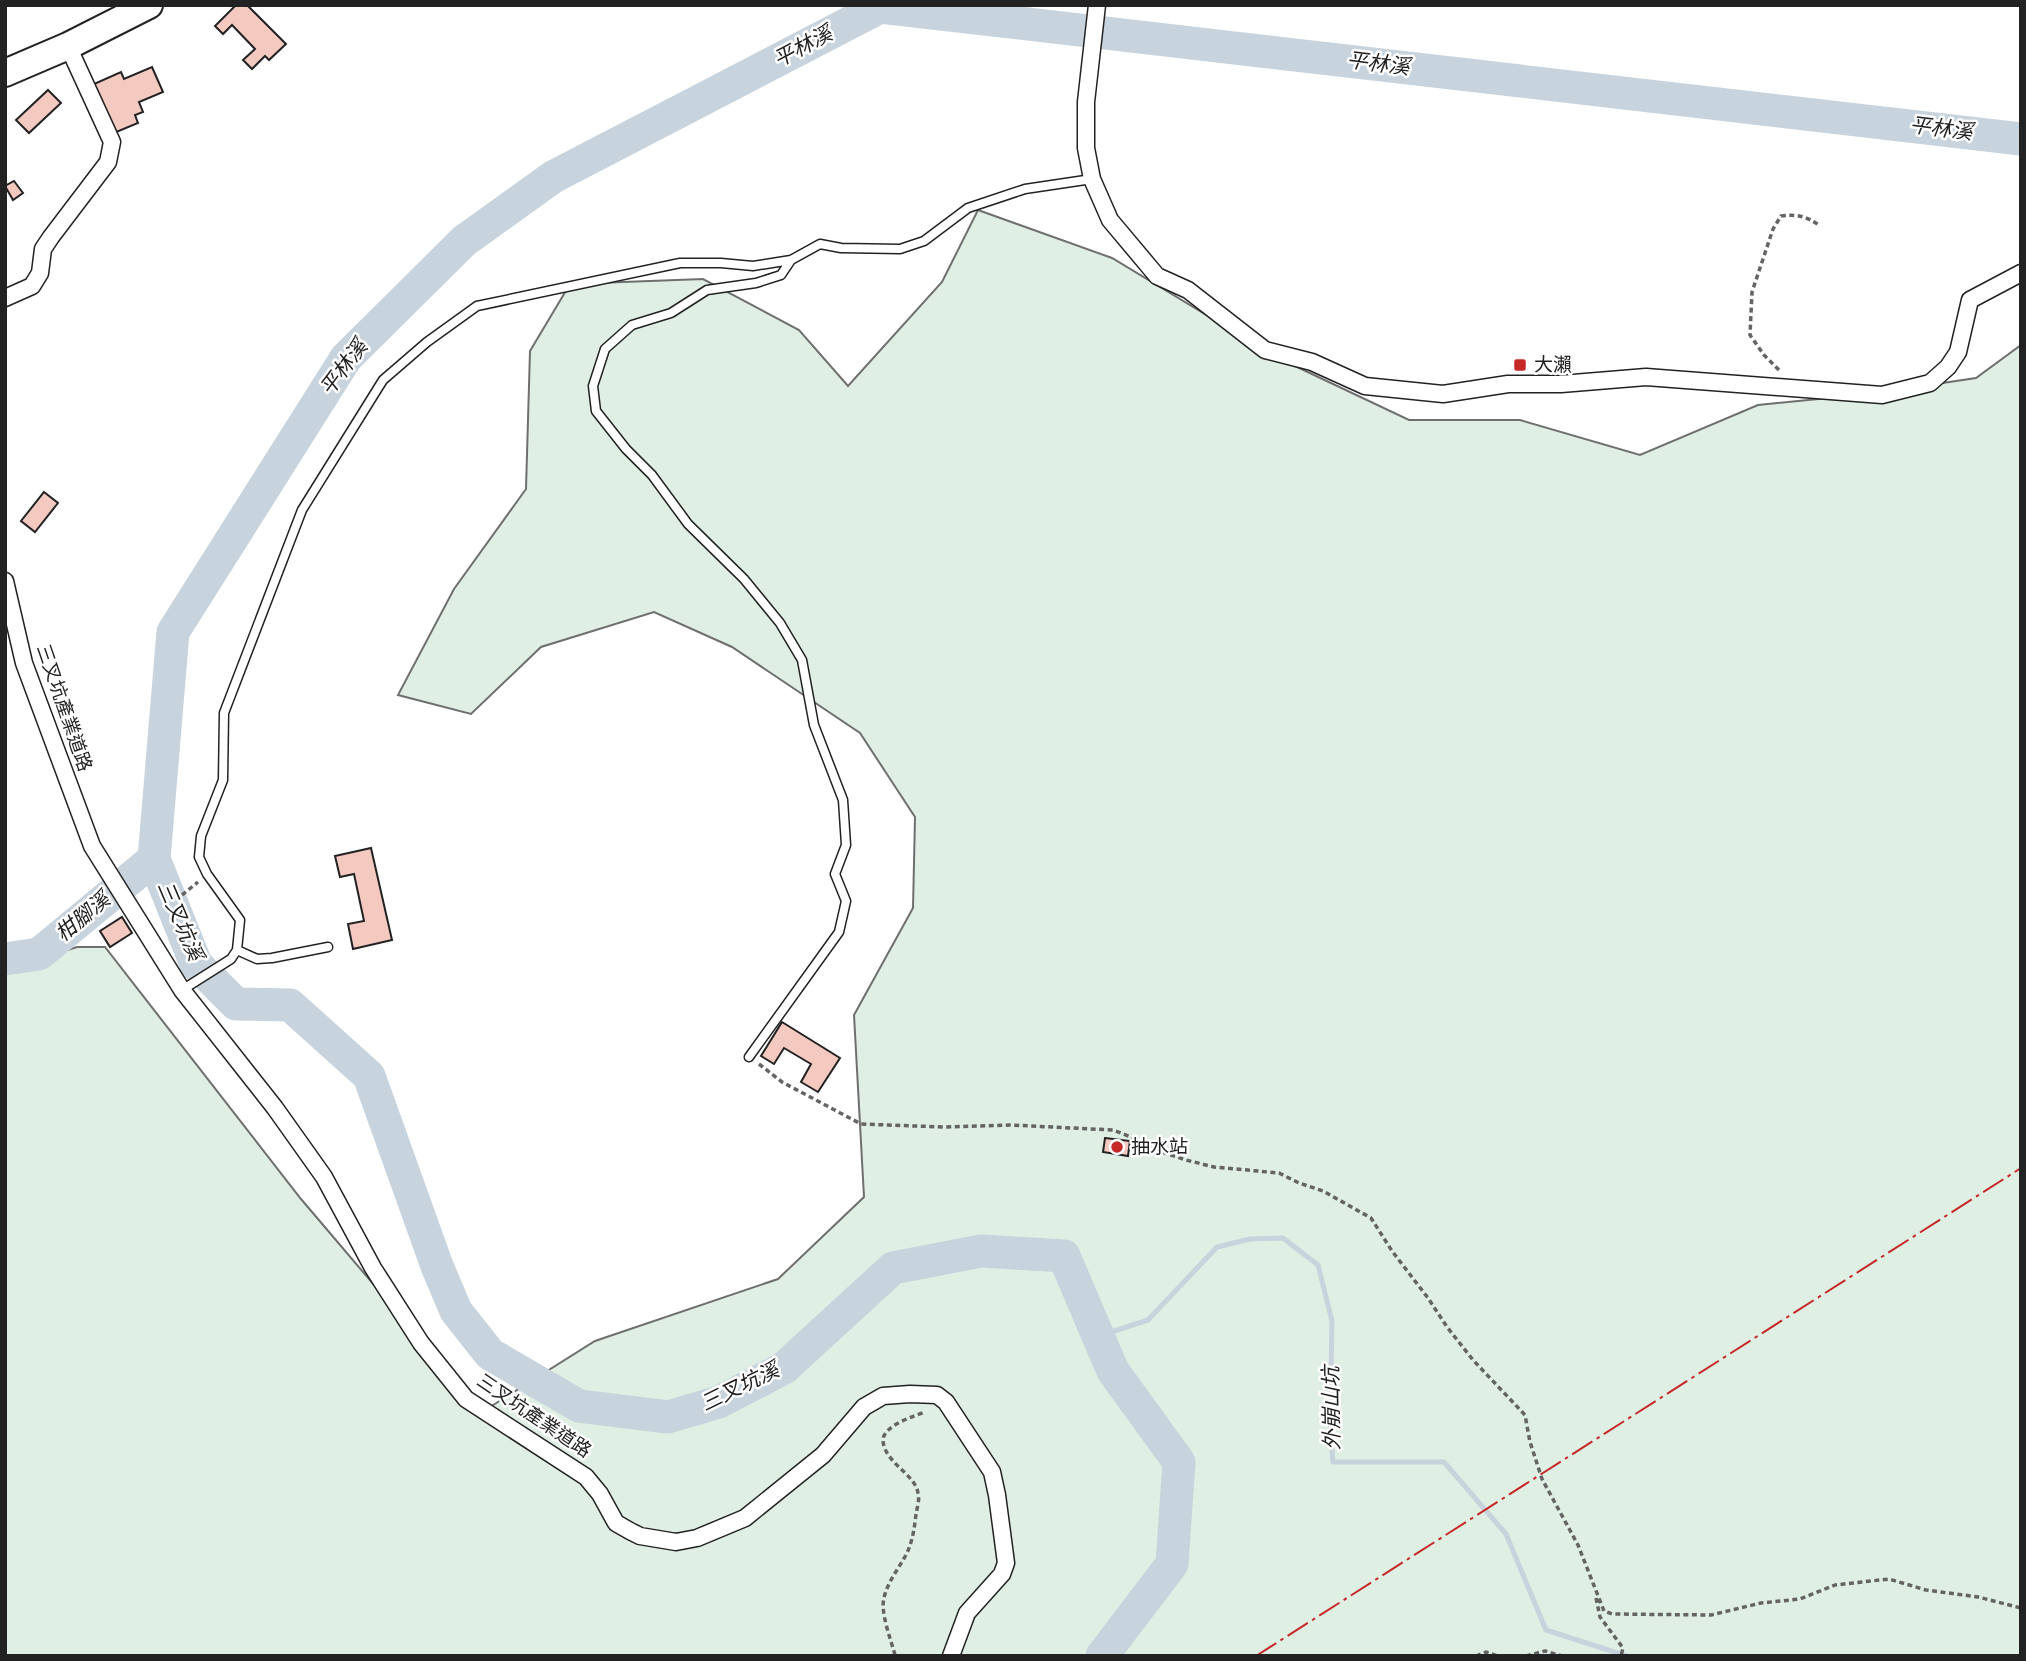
<svg xmlns="http://www.w3.org/2000/svg" width="2026" height="1661" font-family="'Varela Round','Noto Sans TC',sans-serif">
<style>
.green{fill:#e0efe3;stroke:#6f6f6f;stroke-width:2}
.lines{fill:none;stroke-linecap:round;stroke-linejoin:round}
.stream{stroke:#c7d3dd;stroke-width:5}
.river{stroke:#c7d3dd;stroke-width:33}
.building{fill:#f3c9c0;stroke:#222;stroke-width:2}
.service-casing{stroke:#222;stroke-width:11}
.minor-casing{stroke:#222;stroke-width:19}
.primary-casing{stroke:#222;stroke-width:30}
.path{stroke:#646464;stroke-width:3.5;stroke-dasharray:5 3.5;stroke-linecap:butt}
.service{stroke:#fff;stroke-width:8}
.minor{stroke:#fff;stroke-width:16}
.primary{stroke:#fff;stroke-width:26}
.power{stroke:#c62828;stroke-width:2;stroke-dasharray:24 5 3.5 5;stroke-linecap:butt}
.poi-dot{fill:#c62828;stroke:#fff;stroke-width:2.5}
.labels{text-anchor:middle;dominant-baseline:central;stroke-width:5;stroke-linejoin:round;paint-order:stroke}
.poi-label{font-size:19px;fill:#222;stroke:#fff;text-anchor:start}
.street-label{font-size:19px;fill:#222;stroke:#fff}
.water-label{font-size:21px;font-style:italic;fill:#222;stroke:#fff}
</style>
<rect width="100%" height="100%" fill="#fff"/>
<path class="green" d="M978 210 1112 258 1276 357 1409 420H1520L1640 455 1758 405 1869 394 1976 378 2021 345V1656H5V970L77 947H105L301 1199 482 1412 595 1341 778 1279 864 1197 854 1015 913 908 915 817 860 733 732 647 654 612 541 647 471 714 398 695 454 589 526 489 530 351 570 284 703 279 799 330 848 386 942 282Z"/>
<g class="lines">
<path class="stream" d="M1099 1336 1148 1320 1217 1247 1250 1239 1283 1238 1318 1265 1332 1321 1330 1426 1333 1462H1444L1506 1534 1546 1630 1627 1656"/>
<path class="river" d="M5 959 39 954 154 859
M1102 1656 1172 1564 1179 1462 1113 1371 1064 1256 981 1251 893 1268 784 1368 719 1402 668 1417 579 1406 490 1354 456 1311 437 1266 369 1076 290 1005 236 1004 196 964 154 859 173 632 346 358 464 241 553 177 880 7 2021 139"/>
</g>
<path class="building" d="M236 5H247L286 44 269 60 265 56 252 69 243 60 255 49 232 25 223 34 215 26Z
M152 67 163 92 139 102 143 112 135 115 138 123 114 133 94 84 121 72 124 79Z
M48 90 61 103 29 133 16 120Z
M14 181 23 193 13 200 5 186Z
M44 492 58 503 35 532 21 521Z
M371 848 392 940 353 949 348 924 364 921 354 874 340 877 335 856Z
M122 917 132 933 110 947 100 931Z
M782 1022 840 1058 818 1092 801 1082 811 1064 784 1048 774 1064 761 1056Z
M1105 1138 1130 1141 1128 1156 1103 1152Z"/>
<g class="lines">
<defs>
<path id="service" d="M237 950 257 959 272 958 328 947
M182 990 231 959 237 950 240 920 207 874 199 857 201 836 223 780 224 713 302 510 383 380 427 342 477 306 680 263H721L753 266 791 260 820 244 841 248 900 249 924 241 968 208 1025 189 1092 179
M749 1057 839 932 846 901 835 874 846 845 843 800 814 725 802 660 780 623 744 579 688 524 652 475 626 449 596 411 593 386 605 349 632 325 671 313 707 290 756 283 781 275 791 260"/>
<path id="minor" d="M1097 5 1086 102V148L1092 179 1110 220 1157 276 1188 290 1265 350 1312 362 1365 386 1443 394 1508 384H1561L1646 377 1882 395 1930 383 1948 367 1958 352 1970 300 2021 273
M5 298 32 286 40 273 43 249 51 237 108 162 112 142 68 46
M5 581 24 663 92 846 182 990 275 1108 324 1177 373 1268 421 1343 466 1399 586 1477 600 1494 616 1523 630 1531 640 1536 676 1542 697 1538 745 1518 823 1455 864 1407 883 1396 910 1394 937 1395 946 1402 992 1472 997 1495 1006 1563 1002 1574 967 1613 951 1656"/>
<path id="primary" d="M5 73 68 46 149 5"/>
</defs>
<use href="#service" class="service-casing"/>
<use href="#minor" class="minor-casing"/>
<use href="#primary" class="primary-casing"/>
<path class="path" d="M1779 370 1764 355 1750 335 1752 292 1773 229 1781 216C1797 214 1807 216 1820 226
M182 895 198 882
M759 1064 782 1082 861 1124 943 1127 1010 1125 1113 1130 1131 1137 1153 1149 1186 1160 1214 1167 1279 1173 1299 1183 1323 1191 1371 1218 1392 1251 1428 1298 1447 1327 1473 1360 1525 1415 1530 1442 1542 1479 1578 1545 1604 1611 1612 1614 1711 1615 1761 1603 1800 1599 1835 1585 1889 1579 1926 1590 1978 1597 2021 1608
M1596 1598 1600 1617 1623 1648 1621 1656
M895 1655C891 1640 880 1612 884 1598 887 1584 896 1572 903 1560 912 1546 914 1531 916 1514 917 1508 920 1499 918 1493 915 1474 885 1463 883 1441 882 1426 914 1416 925 1412
M1476 1656 1486 1652 1498 1656
M1526 1656 1545 1651 1562 1656"/>
<use href="#service" class="service"/>
<use href="#minor" class="minor"/>
<use href="#primary" class="primary"/>
<path class="power" d="M1256 1656 2021 1168"/>
</g>
<g class="poi-dot">
<rect x="1513" y="358" width="14" height="14" rx="3.5"/>
<circle cx="1117" cy="1147" r="7"/>
</g>
<g class="labels">
<g class="poi-label">
<text x="1534" y="365">大瀨</text>
<text x="1131" y="1147">抽水站</text>
</g>
<g class="street-label">
<text transform="translate(64 708) rotate(71)">三叉坑產業道路</text>
<text transform="translate(534 1416) rotate(34)">三叉坑產業道路</text>
</g>
<g class="water-label">
<text transform="translate(803 47) rotate(-28)">平林溪</text>
<text transform="translate(1378 64) rotate(7)">平林溪</text>
<text transform="translate(1941 129) rotate(7)">平林溪</text>
<text transform="translate(344 368) rotate(-53)">平林溪</text>
<text transform="translate(83 917) rotate(-40)">柑腳溪</text>
<text transform="translate(180 921) rotate(67)">三叉坑溪</text>
<text transform="translate(740 1387) rotate(-26)">三叉坑溪</text>
<text transform="translate(1332 1408) rotate(-91)">外崩山坑</text>
</g>
</g>
<rect width="2026" height="1661" fill="none" stroke="#222222" stroke-width="14"/>
</svg>
